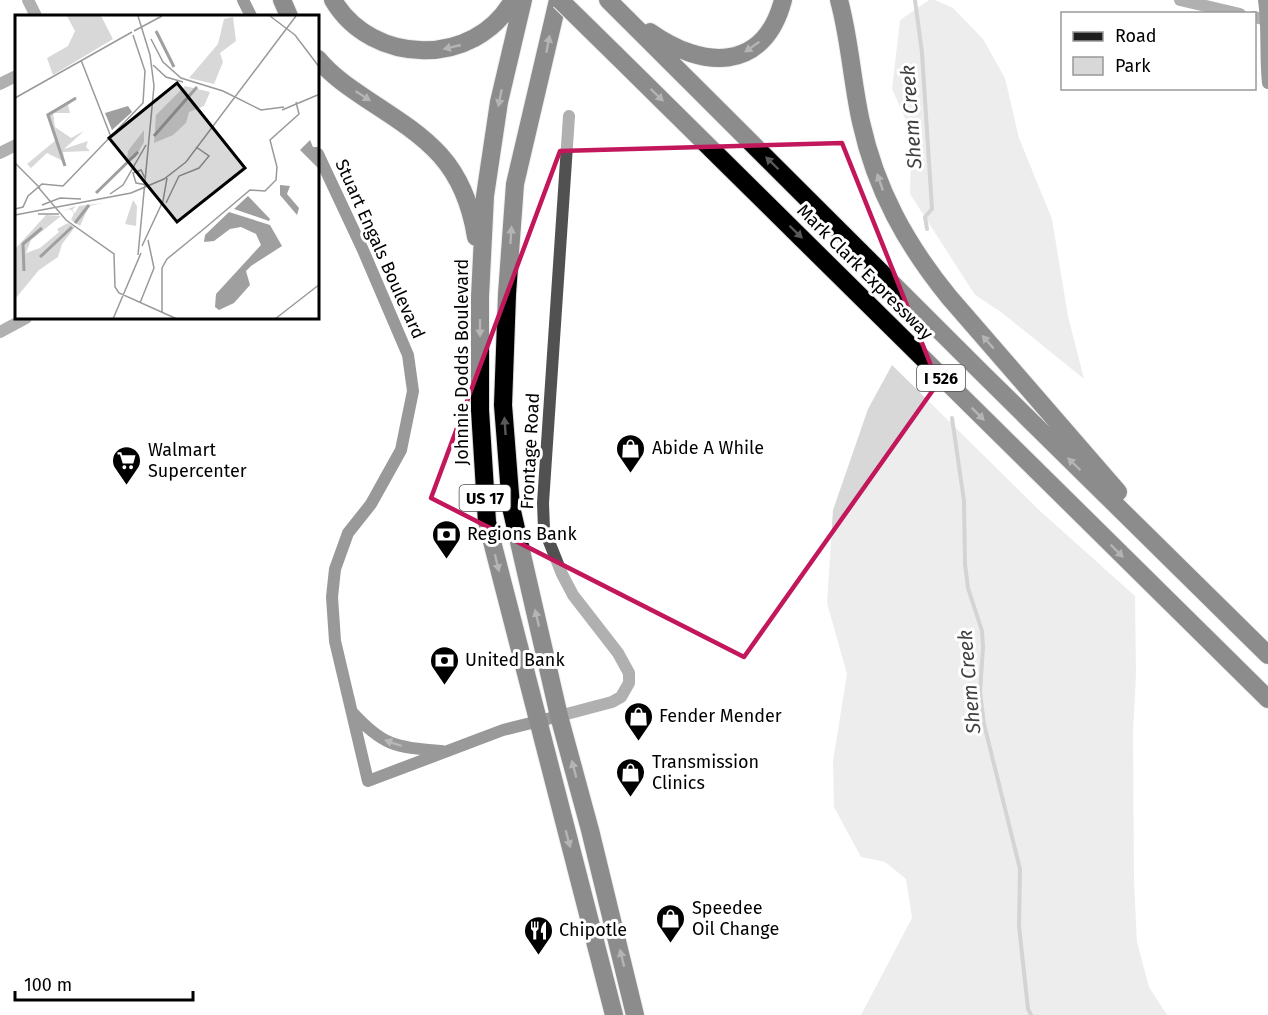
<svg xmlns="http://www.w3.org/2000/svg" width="1268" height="1015" font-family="'Fira Sans',sans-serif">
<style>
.green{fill:#d8d8d8}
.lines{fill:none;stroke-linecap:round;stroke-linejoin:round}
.stream{stroke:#9f9f9f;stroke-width:4}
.highway-casing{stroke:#dbdbdb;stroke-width:20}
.street{stroke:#515151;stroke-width:12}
.secondary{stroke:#1e1e1e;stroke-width:12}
.highway{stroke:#000;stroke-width:18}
.highway-bridge-casing{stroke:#dbdbdb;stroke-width:20;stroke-linecap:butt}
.highway-bridge{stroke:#000;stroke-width:18}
.oneway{fill:#595959}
.oneway2{fill:#626262}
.marked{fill:none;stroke:#c2185b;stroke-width:4.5;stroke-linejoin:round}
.labels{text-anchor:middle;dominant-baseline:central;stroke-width:6;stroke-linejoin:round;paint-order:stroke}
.shield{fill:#fff;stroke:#4c4c4c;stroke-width:1.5}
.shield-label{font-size:16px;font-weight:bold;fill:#000}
.street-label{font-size:18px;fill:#000;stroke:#fff}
.poi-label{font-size:18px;fill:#000;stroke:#fff;text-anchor:start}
.water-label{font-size:20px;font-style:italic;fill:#404040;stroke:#fff}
.inset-river{fill:none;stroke:#9f9f9f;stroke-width:3}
.inset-road{fill:none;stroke:#999;stroke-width:1.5}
.view{fill:#000;fill-opacity:0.15;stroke:#000;stroke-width:3}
.inset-edge{fill:none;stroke:#000;stroke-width:3}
</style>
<rect width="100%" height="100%" fill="#fff"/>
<path class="green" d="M929 0H935L953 8 983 39 1005 78 1019 138 1052 219 1068 316 1084 379 1001 312 975 295 910 194 911 156 907 140V123L892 89 900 20Z
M892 365 1039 510 1135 596 1136 674 1133 734 1134 882 1137 942 1149 987 1167 1015H861L912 918 906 879 885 862 861 857 834 807 833 761 847 674 827 603 833 510 868 409Z"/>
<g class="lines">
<path class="stream" d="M915 0 922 53 932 209 925 217 927 229
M952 418 964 501 965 564 968 588 982 631 983 647 980 692 984 724 1020 869 1019 926 1028 1009 1031 1015"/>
<defs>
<path id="highway" d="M282 0 289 16
M333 0C372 66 475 68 513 0
M523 0 499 102 485 196 480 297V410L487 522 614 1015
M558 0 515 184 507 294 503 405 511 507 559 716 590 830 635 1015
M608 0 980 371 1268 655
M839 0C850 40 852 82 861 122 876 190 906 244 949 297L1118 492
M650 32C702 69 764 73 783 0
M615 54 1268 699
M318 59C332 76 350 88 368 100 428 139 464 162 476 237"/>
</defs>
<use href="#highway" class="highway-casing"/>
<path class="street" d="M28 0 36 16
M1180 0 1240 14
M1254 17 1267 20
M0 84 16 76
M0 153 16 145
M0 332 26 318
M559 716 612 702 621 697 629 683V673L618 653 573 595 562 574 544 529 543 503 569 116"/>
<path class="secondary" d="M243 0 251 16
M1264 0C1268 27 1265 55 1268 83
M318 154 363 250 408 355 413 391 401 450 371 504 348 533 335 569 332 597 335 641 368 781 503 730 559 716
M352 712C384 747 396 747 442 751"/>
<use href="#highway" class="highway"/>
<defs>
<path id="highway-bridge" d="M560 0 615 54"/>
</defs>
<use href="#highway-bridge" class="highway-bridge-casing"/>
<use href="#highway-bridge" class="highway-bridge"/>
</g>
<defs><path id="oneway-solid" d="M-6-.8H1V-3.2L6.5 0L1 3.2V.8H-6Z" transform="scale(1.5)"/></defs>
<g class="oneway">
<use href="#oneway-solid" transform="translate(548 44) rotate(-79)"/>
<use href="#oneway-solid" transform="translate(452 47) rotate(167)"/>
<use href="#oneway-solid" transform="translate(752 47) rotate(145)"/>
<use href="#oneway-solid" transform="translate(657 95) rotate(44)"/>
<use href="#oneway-solid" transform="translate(363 96) rotate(33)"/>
<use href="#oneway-solid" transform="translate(500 98) rotate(101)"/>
<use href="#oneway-solid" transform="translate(772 163) rotate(-136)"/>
<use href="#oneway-solid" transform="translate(880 182) rotate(-109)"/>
<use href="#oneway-solid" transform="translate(796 232) rotate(44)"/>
<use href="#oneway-solid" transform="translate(511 235) rotate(-86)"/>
<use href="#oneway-solid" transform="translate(480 328) rotate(90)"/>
<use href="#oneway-solid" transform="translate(988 342) rotate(-131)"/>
<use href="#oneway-solid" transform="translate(978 414) rotate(45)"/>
<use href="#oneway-solid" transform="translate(505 426) rotate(-94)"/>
<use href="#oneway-solid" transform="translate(1074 464) rotate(-136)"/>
<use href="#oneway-solid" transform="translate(1117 551) rotate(45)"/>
<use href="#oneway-solid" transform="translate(497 563) rotate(76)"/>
<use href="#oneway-solid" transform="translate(537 618) rotate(-103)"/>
<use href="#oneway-solid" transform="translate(574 769) rotate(-105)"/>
<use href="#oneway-solid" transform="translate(568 839) rotate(75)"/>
<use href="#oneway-solid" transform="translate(622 958) rotate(-104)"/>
</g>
<use class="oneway2" href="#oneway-solid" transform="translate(393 743) rotate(-161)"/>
<path d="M0 0H1268V1015H0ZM842 143 938 383 744 657 431 498 560 151Z" fill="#fff" fill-opacity=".55" fill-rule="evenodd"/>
<path class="marked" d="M842 143 938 383 744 657 431 498 560 151Z"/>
<defs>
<symbol id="shop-pin" viewBox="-11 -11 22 30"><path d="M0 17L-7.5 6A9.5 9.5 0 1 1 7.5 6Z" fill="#000" stroke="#fff"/><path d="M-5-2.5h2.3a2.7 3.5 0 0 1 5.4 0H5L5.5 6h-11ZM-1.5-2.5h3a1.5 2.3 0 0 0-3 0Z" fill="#fff"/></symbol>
<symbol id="supermarket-pin" viewBox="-11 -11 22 30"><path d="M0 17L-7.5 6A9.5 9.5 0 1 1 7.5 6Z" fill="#000" stroke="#fff"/><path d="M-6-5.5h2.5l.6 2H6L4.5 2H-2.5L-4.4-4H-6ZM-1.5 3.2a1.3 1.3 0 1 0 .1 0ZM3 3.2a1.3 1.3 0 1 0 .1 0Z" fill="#fff"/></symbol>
<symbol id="bank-pin" viewBox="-11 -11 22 30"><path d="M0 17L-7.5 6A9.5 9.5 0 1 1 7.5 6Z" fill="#000" stroke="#fff"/><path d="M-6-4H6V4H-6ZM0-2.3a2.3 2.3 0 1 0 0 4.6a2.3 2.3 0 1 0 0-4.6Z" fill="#fff"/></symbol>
<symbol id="restaurant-pin" viewBox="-11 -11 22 30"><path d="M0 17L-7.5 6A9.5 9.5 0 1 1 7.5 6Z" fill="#000" stroke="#fff"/><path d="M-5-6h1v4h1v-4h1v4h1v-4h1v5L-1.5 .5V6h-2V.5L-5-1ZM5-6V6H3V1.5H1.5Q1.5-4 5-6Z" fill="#fff"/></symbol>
</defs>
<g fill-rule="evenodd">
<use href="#shop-pin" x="614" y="432" width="33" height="45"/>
<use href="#supermarket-pin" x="110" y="444" width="33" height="45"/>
<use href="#bank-pin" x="430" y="518" width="33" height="45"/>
<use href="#bank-pin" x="428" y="644" width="33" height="45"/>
<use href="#shop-pin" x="622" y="700" width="33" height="45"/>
<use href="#shop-pin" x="614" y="756" width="33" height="45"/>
<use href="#shop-pin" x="654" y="902" width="33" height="45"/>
<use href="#restaurant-pin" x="522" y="914" width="33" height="45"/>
</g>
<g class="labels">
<g class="shield">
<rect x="917" y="365" width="48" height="26" rx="4.5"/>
<rect x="459.5" y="485" width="51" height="26" rx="4.5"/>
</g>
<g class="shield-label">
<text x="941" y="378">I 526</text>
<text x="485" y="498">US 17</text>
</g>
<g class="street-label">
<text transform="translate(380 249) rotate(66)">Stuart Engals Boulevard</text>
<text transform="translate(865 272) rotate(45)">Mark Clark Expressway</text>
<text transform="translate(462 362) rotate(-90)">Johnnie Dodds Boulevard</text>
<text transform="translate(530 451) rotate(-87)">Frontage Road</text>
</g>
<g class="poi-label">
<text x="652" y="448">Abide A While</text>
<text x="148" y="450">Walmart<tspan x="148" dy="21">Supercenter</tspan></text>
<text x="467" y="534">Regions Bank</text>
<text x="465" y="660">United Bank</text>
<text x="659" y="716">Fender Mender</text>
<text x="652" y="762">Transmission<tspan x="652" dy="21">Clinics</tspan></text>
<text x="692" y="908">Speedee<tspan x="692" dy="21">Oil Change</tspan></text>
<text x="559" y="930">Chipotle</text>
</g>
<g class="water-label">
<text transform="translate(911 117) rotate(-94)">Shem Creek</text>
<text transform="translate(969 682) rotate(-95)">Shem Creek</text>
</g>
</g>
<g transform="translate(15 15)">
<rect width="304" height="304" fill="#fff"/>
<path d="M52 1H86L98 24 38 60 32 43 53 31 60 16ZM218 2 221 26 205 38 208 47 199 69 174 63 203 29 209 4ZM170 71 195 77 189 91 174 97 171 108 158 120 139 128 141 100ZM63 81 53 90 55 98H38L40 112 56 123 69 116 49 134 73 126 71 132 75 136 48 137 50 147 32 138 16 153 12 149 41 125 31 99ZM129 115V127L120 143 112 145 113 136ZM118 185 122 191 121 211 110 209ZM88 188 74 191 65 211 56 205 59 198 55 194 47 196 61 191 57 195 60 198 64 191ZM31 200 46 201 16 225 11 238 25 233 44 217 42 214 53 208 60 212 47 229 43 242 24 255 0 284V234Z" fill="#d8d8d8"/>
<path d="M113 91 117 97 97 115 90 98ZM295 125 298 132H304V154L285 135ZM265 170 275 171 272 179 284 193 282 200 265 180ZM233 181 255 204 254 206 219 194ZM214 197 255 210 267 231 236 251 231 256 235 270 219 288 204 295 200 292 201 279 246 230 241 219 226 212 215 214 199 226 189 227 190 220Z" fill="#9f9f9f"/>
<path class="inset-river" d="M141 16 159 52M139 121 182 72M50 151 33 100 61 83M81 178 123 137M60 208 74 190M25 242 57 212M9 256 8 229 27 213"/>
<path class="inset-road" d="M255 1 280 20 305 53M119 16 147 1M136 24 148 47 166 63 208 76 246 95 269 92M66 45 96 122M138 50 151 62 168 67M0 83 117 17M267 95 305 79M0 148 25 173M130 163 126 155 118 158 121 168 133 170M23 172 51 205 99 239 100 272 104 278 162 304M95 179 108 170 131 130M151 188 164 161 184 153 194 141 181 132M27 190 45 183 66 184M0 194 8 192 13 181 27 169 48 171 128 88 130 56 118 20M23 199H44M0 200 116 178 149 164 171 147 281 1M184 218 235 175 250 176 261 165 262 152 255 125 284 99 281 87M127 231 148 186 152 163M123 240 139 71 135 40 123 1M125 288 139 253 133 225M147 297V253L152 244 185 217M98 304 126 238M260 304 305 269"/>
<path class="view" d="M162 68 230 153 162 207 94 123Z"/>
<rect width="304" height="304" class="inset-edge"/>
</g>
<rect x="1061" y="12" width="195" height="78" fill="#ffffff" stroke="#999999" stroke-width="1.5"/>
<rect x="1073" y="32" width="30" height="9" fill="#1e1e1e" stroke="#999999" stroke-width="1.5"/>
<text x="1115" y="42" font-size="18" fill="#000000">Road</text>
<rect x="1073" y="57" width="30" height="18" fill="#d8d8d8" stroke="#999999" stroke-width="1.5"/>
<text x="1115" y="72" font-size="18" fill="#000000">Park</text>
<path d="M15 991v9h178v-9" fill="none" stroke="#000000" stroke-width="3"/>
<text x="24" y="991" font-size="18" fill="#000000" stroke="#ffffff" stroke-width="4.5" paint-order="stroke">100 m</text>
</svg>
